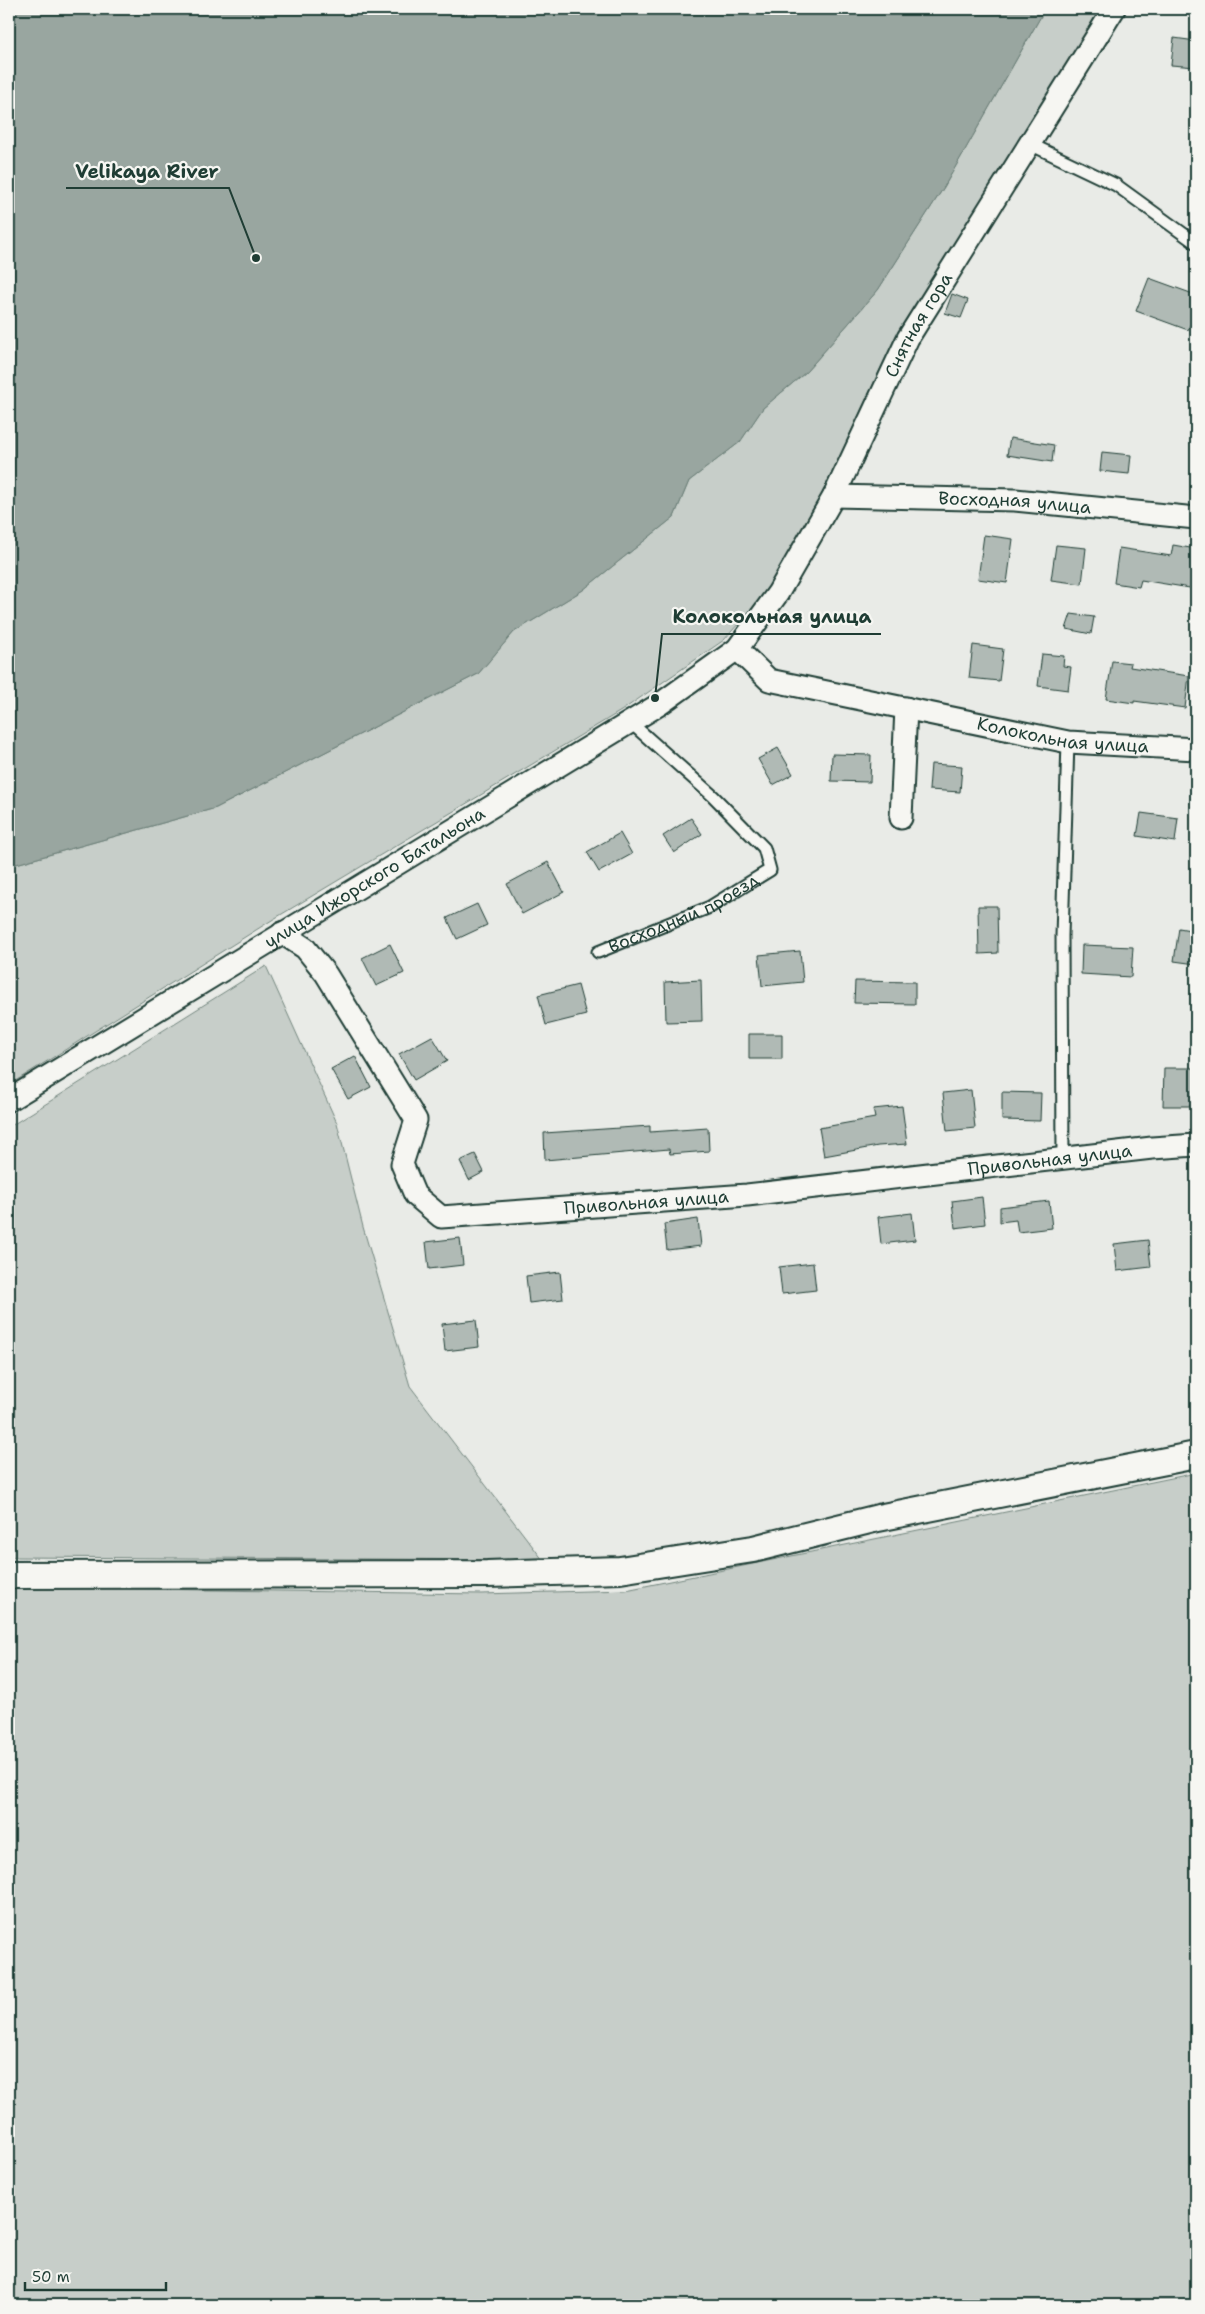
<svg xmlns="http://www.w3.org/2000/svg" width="1205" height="2314" font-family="'Shantell Sans',sans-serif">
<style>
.green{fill:#c7cec9;stroke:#73867e}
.water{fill:#99a6a0;stroke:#687c75}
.building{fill:#b0bab5;stroke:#1f3d34}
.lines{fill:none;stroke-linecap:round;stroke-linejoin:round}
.service-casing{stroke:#1f3d34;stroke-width:15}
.minor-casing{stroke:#1f3d34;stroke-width:25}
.tertiary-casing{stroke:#1f3d34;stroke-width:30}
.service{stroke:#f6f6f2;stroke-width:11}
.minor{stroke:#f6f6f2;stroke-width:21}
.tertiary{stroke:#f6f6f2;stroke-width:26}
.labels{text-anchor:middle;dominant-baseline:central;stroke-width:4.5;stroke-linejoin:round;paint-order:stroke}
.street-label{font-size:18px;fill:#1f3d34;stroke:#f6f6f2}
.leader{fill:none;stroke:#1f3d34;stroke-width:2}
.callout-dot{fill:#1f3d34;stroke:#f6f6f2;stroke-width:2}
.callout-label{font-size:19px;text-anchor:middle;font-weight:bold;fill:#1f3d34;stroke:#f6f6f2;stroke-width:4.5;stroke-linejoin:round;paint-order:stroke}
</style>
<rect width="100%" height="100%" fill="#e9ebe7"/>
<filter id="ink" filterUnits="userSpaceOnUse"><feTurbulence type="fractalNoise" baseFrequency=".02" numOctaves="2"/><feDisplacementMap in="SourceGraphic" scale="10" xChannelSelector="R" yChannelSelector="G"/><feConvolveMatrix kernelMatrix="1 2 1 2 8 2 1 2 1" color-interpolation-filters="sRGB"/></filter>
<g filter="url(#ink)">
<path class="green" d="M1045 9H1103L896 335 823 492 770 588 724 640 621 711 272 920 9 1085V866L216 808 478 674 514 632 583 590 674 517 689 481 740 442 763 408 806 372 878 290 944 187Z
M266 966 337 1123 363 1227 410 1386 543 1560 9 1557V1127Z
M1196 1473V2305H9V1587L481 1594 626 1590Z"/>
<path class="water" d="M9 9H1045L944 187 878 290 806 372 763 408 740 442 689 481 674 517 583 590 514 632 478 674 216 808 9 866Z"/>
<path class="building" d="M1174 38 1196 41V67L1171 65Z
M1149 278 1196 295V310L1188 330 1136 311Z
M952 294 968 300 961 318 945 313Z
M1010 438 1054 445 1052 462 1007 455Z
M1102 452 1131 455 1129 474 1100 471Z
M984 535 1013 539 1007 583 978 579Z
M1056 545 1086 548 1082 584 1051 580Z
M1173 545 1196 549V589L1141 580 1139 587 1114 583 1119 548 1171 556Z
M1071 614 1094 617 1091 634 1066 629Z
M973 645 1003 649 999 681 969 678Z
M1042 654 1064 656 1063 666 1071 667 1068 690 1038 686Z
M1112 661 1131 663 1130 667 1189 676 1185 708 1134 701V703L1106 699Z
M778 748 793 774 773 785 758 759Z
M832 754 871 755 870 782 831 781Z
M931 764 962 766 960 792 929 790Z
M1141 813 1178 818 1175 842 1137 836Z
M691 818 702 834 674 853 663 836Z
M620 833 632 854 599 872 587 852Z
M548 862 564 892 522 914 507 884Z
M477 904 487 925 457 939 447 918Z
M978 906H997L998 953 979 954Z
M1179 928 1196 931V964L1174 961Z
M390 944 404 973 376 986 362 958Z
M1082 945 1133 947 1131 977 1081 974Z
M800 951 803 982 762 986 759 955Z
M701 980 702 1021 666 1022 665 982Z
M855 981 915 982V1004L854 1003Z
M578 985 586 1015 546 1025 538 995Z
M749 1034H782V1059H749Z
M432 1036 447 1061 414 1080 399 1054Z
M355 1056 371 1087 348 1099 331 1069Z
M1164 1068H1196V1106H1163Z
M971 1090 975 1128 947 1131 943 1093Z
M1002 1092 1041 1093 1040 1121 1002 1120Z
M902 1106 907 1144 878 1146 824 1156 819 1128 875 1118 873 1109Z
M650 1126V1132L708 1128 709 1151 670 1154 669 1149 545 1160 544 1133Z
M475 1154 484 1172 469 1180 460 1161Z
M982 1197 985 1224 955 1228 952 1201Z
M1049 1201 1052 1228 1018 1232 1016 1220 1000 1222V1207Z
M912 1213 915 1240 881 1244 878 1217Z
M698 1219 701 1246 667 1250 664 1224Z
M460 1238 463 1265 429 1269 426 1242Z
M1148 1240 1151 1267 1117 1271 1114 1244Z
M813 1263 816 1290 782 1294 779 1267Z
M560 1272 563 1299 529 1303 526 1276Z
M476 1320 479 1347 445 1351 442 1324Z"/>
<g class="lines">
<defs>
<g id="service">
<path d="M1030 144 1116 185 1196 243"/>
<path id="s1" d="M598 952 710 907 770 870 764 848 713 796 630 722"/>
<path d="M1063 1158 1062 936 1068 742"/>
</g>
<g id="minor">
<path id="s2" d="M834 496 1015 500 1196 518"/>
<path id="s3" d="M737 649 769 680 1068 742 1196 749"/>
<path d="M901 818 906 708"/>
<path id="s4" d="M282 933 305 948 326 974 416 1120 402 1164 415 1195 441 1217 747 1195 1152 1148 1196 1145"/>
<path id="s5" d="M9 1100 660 704 737 649 778 593 834 496 908 338 1114 9"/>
</g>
<path id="tertiary" d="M9 1575 487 1574 620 1570 753 1549 878 1518 1196 1455"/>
</defs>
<use href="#service" class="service-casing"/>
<use href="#minor" class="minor-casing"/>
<use href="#tertiary" class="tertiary-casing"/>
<use href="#service" class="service"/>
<use href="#minor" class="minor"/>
<use href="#tertiary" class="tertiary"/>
</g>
</g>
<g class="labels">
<g class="street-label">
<text stroke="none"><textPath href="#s5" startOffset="1229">Снятная гора</textPath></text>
<text stroke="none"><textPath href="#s2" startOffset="181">Восходная улица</textPath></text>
<text stroke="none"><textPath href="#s3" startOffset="344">Колокольная улица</textPath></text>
<text stroke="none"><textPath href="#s5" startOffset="428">улица Ижорского Батальона</textPath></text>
<text stroke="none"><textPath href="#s1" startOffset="94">Восходный проезд</textPath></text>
<text stroke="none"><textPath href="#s4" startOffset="958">Привольная улица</textPath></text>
<text stroke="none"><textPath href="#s4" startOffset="552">Привольная улица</textPath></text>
</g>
</g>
<path class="leader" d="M256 258L229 188H66M655 698L662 634H881"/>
<g class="callout-dot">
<circle cx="256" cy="258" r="5"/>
<circle cx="655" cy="698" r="5"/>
</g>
<g class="callout-label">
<text x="147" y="178">Velikaya River</text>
<text x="772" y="623">Колокольная улица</text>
</g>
<rect width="1205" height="2314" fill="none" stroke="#f6f6f2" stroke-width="30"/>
<rect x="15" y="15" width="1175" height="2284" fill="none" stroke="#1f3d34" stroke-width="2" filter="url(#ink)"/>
<path d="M25 2282v8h141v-8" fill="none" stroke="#1f3d34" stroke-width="2.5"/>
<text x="32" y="2282" font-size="15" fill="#1f3d34" stroke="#f6f6f2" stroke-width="4" paint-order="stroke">50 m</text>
</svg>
